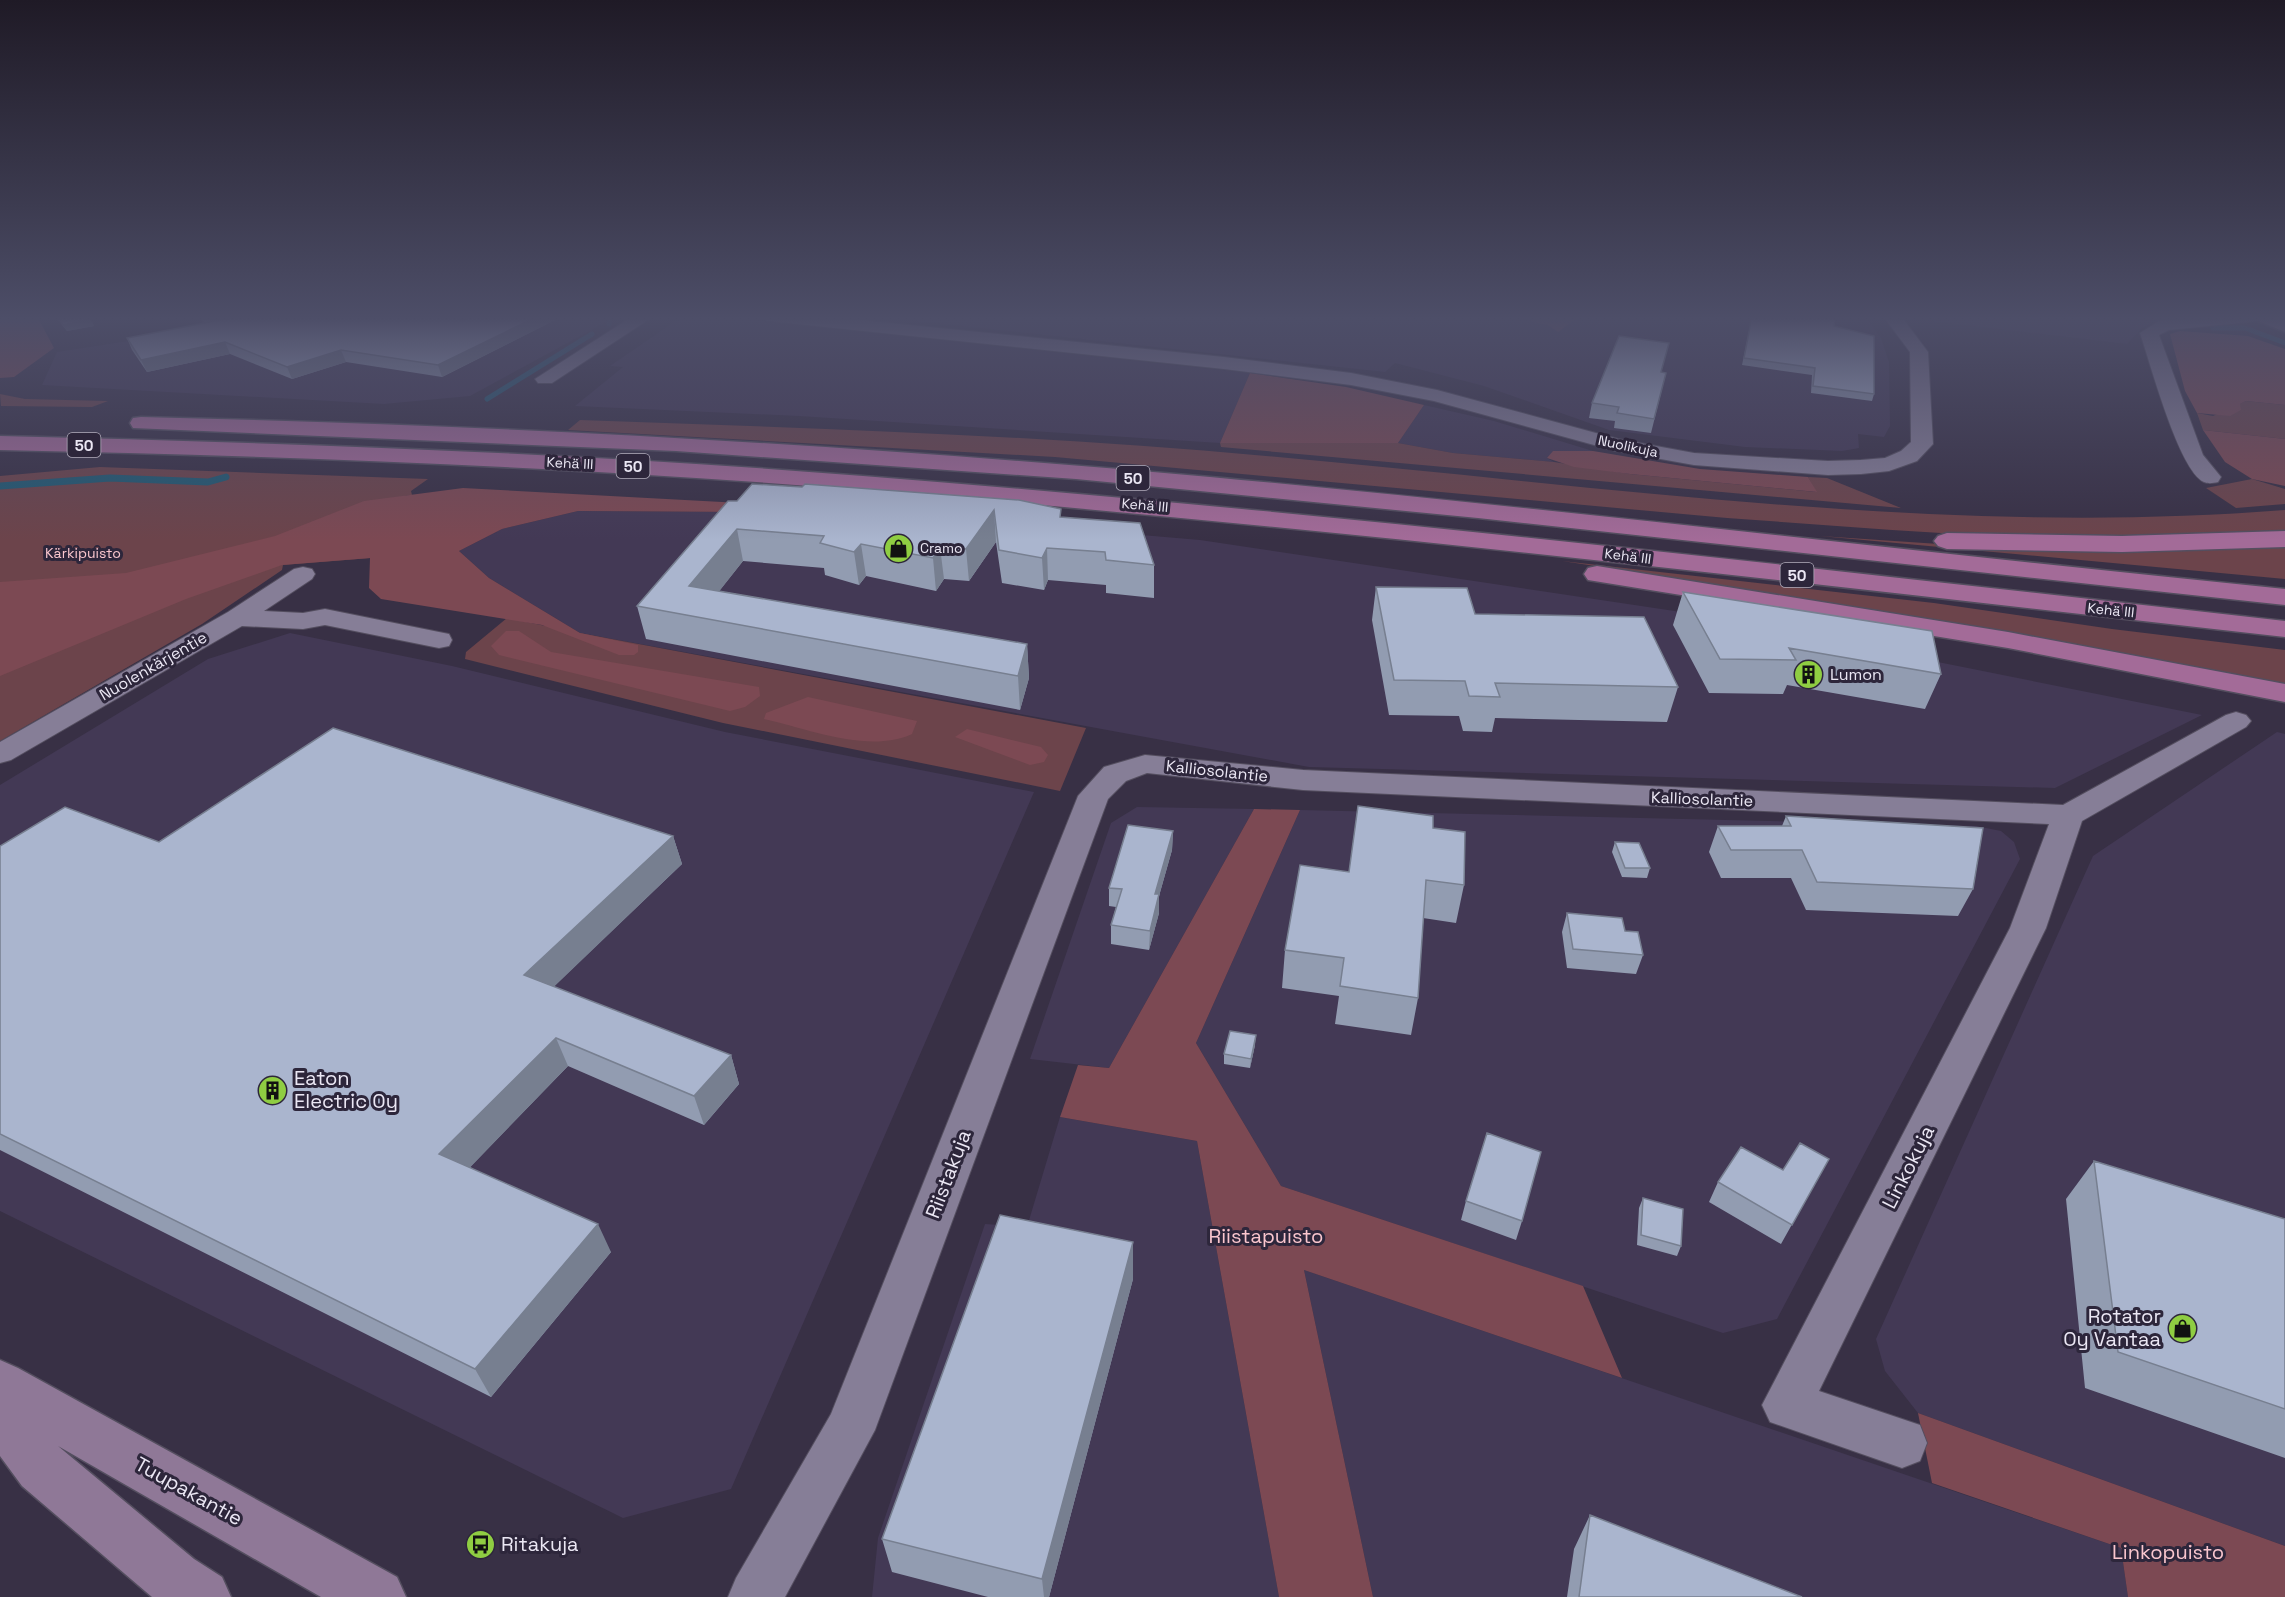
<svg xmlns="http://www.w3.org/2000/svg" width="2285" height="1597" font-family="'Space Grotesk',sans-serif">
<style>
.built{fill:#433955}
.green{fill:#6c444b}
.forest{fill:#7c4953}
.lines{fill:none;stroke-linecap:round;stroke-linejoin:round}
.stream-far1{stroke:#225972;stroke-width:5}
.stream{stroke:#225972;stroke-width:7}
.street-casing{stroke:#544e5f;stroke-width:2}
.secondary-casing{stroke:#544e5f;stroke-width:3}
.highway-casing{stroke:#544e5f;stroke-width:3}
.street{fill:#867e97;fill-rule:evenodd}
.secondary{fill:#8f7897;fill-rule:evenodd}
.highway{fill:#a36b98;fill-rule:evenodd}
.wall{fill:#929cb1}
.shaded-wall{fill:#777f90}
.building{fill:#aab5ce;stroke:#777f90;stroke-width:1.5}
.labels{text-anchor:middle;dominant-baseline:central;stroke-width:6;stroke-linejoin:round;paint-order:stroke}
.far-street-label{font-size:14px;fill:#ebe7f4;stroke:#2d263b}
.far-poi-label{font-size:14px;fill:#ebe7f4;stroke:#2d263b;text-anchor:start}
.far-park-label{font-size:14px;fill:#fac6ce;stroke:#2d263b}
.shield{fill:#2d263b;stroke:#b2adbc;stroke-width:1.5}
.shield-label{font-size:15px;font-weight:bold;fill:#ebe7f4}
.street-label{font-size:16px;fill:#ebe7f4;stroke:#2d263b}
.poi-label{font-size:16px;fill:#ebe7f4;stroke:#2d263b;text-anchor:start}
.near-poi-label{font-size:20px;fill:#ebe7f4;stroke:#2d263b;text-anchor:start}
.near-street-label{font-size:20px;fill:#ebe7f4;stroke:#2d263b}
.near-park-label{font-size:20px;fill:#fac6ce;stroke:#2d263b}
</style>
<rect width="100%" height="100%" fill="#383045"/>
<path class="built" d="M291 316H605L606 322 470 396 384 404 42 385 57 352Z
M683 316H715L1250 373 1220 443 799 416 575 406 623 367 610 366Z
M844 316H1865L1881 338 1889 362 1890 426 1884 437 1858 434 1859 448 1842 451 1745 447 1609 430 1484 386 1395 363 1385 372 916 321Z
M1911 316H2199L2158 322 2142 328 2127 344 1914 319Z
M1424 405 1494 421 1593 451 1547 458 1554 462 1453 453 1398 443Z
M815 507 1200 540 1708 616 2202 715 2055 788 1309 767 580 633 489 578 459 551 502 529 578 511 744 512Z
M290 633 452 666 725 732 1034 792 731 1489 623 1518 0 1211V785L208 659Z
M2277 732 2285 734V1546L1918 1413 1885 1371 1876 1339 2093 856Z
M1137 807 1254 809 1109 1068 1030 1059 1111 823Z
M1300 810 1976 826 2001 831 2014 842 2020 859 1777 1319 1723 1333 1281 1186 1196 1043Z
M1060 1117 1197 1141 1279 1597H872L878 1538 985 1224 1027 1227Z
M1304 1270 2121 1548 2128 1597H1373Z"/>
<path class="green" d="M0 394 25 399 108 401 92 407 1 406Z
M2246 401 2285 405V439L2203 430 2197 413 2213 416Z
M580 420C809 428 1038 435 1266 456 1605 486 1945 537 2285 510V532L2169 537 1990 536 1892 530 1727 518 1055 457 568 430Z
M1220 443H1398L1453 453 1554 462 1630 474 1816 492 1808 477 1827 478 1901 508 1221 447Z
M100 467 428 479 411 491 412 495 404 496 371 558 283 565 282 570 202 624 0 741V476Z
M2252 479 2285 489V504L2236 508 2206 488Z
M1820 536 1939 544 2285 545V579Z
M1562 561 1934 603 2112 629 2285 650V686C2045 636 1804 597 1562 561Z
M507 618 580 633 1086 728 1060 791 723 723 465 659 466 652Z"/>
<path class="forest" d="M0 316H37L54 348 14 377 0 378Z
M1580 316 1558 332 1548 325 1532 322 1528 317Z
M2180 331 2248 336 2285 349V405L2246 401 2240 404 2241 410 2230 416 2197 413 2185 391 2170 334Z
M1250 373 1346 387 1424 405 1398 443H1220Z
M2203 430 2285 439V486L2252 479 2225 462Z
M1553 451H1593L1700 469 1808 477 1817 492 1630 474 1574 467 1547 458Z
M463 488 815 507 744 512 578 511 502 529 459 551 489 578 580 633 638 645V652L634 655H619L542 625 381 599 369 588 370 558 282 565 186 599 0 676V582L126 573 275 536 364 501Z
M506 631H519L551 652 759 687 760 696 745 707 730 711 499 655 491 646Z
M808 697 917 721 912 734C869 754 809 729 764 719L766 713Z
M967 729 1041 747 1048 755 1044 762 1030 765 955 737Z
M1254 809 1300 810 1196 1043 1281 1186 1583 1286 1622 1378 1304 1270 1373 1597H1279L1197 1141 1060 1117 1078 1065 1109 1068Z
M1918 1413 2285 1546V1597H2128L2121 1548 1932 1483Z"/>
<g class="lines">
<path class="stream-far1" d="M609 324 610 316
M2213 328H2245L2285 343
M487 399 592 334"/>
<path class="stream" d="M0 486 110 478 208 482 226 477"/>
<defs>
<path id="street" d="M633 316H654L552 383H538L535 379Z
M759 316H821L1224 357 1351 373 1437 390 1618 439 1694 453 1828 461 1861 460 1885 458 1901 451 1911 442 1910 352 1883 316H1901L1928 352 1933 444 1917 461 1889 471 1861 474 1828 475 1694 465 1616 451 1434 401 1351 385 1224 369 768 321Z
M2202 316H2268L2259 321 2169 330 2159 335 2203 455 2221 477 2218 482C2213 483 2209 484 2204 482 2179 471 2150 362 2140 333L2159 321Z
M303 567 312 569 315 574 312 579 264 611 303 613 325 609 439 632 449 634 452 640 449 646 439 648 325 625 303 629 242 626 11 760 0 763V742L228 612 294 569Z
M2236 712 2246 715 2251 721 2246 727 2082 821 2046 928 1819 1391 1920 1425 1927 1443 1920 1461 1902 1468 1770 1422 1762 1405 2010 928 2049 824 1303 790 1147 773 1126 781 1108 799 875 1430 785 1597H728L736 1578 831 1414 1078 796 1104 767 1145 755 1303 770 2063 805 2226 715Z"/>
<path id="secondary" d="M2253 316H2278L2285 319V332L2256 320Z
M0 1360 18 1368 397 1577 406 1597H321L58 1446 194 1559 222 1577 231 1597H152L22 1486 0 1456Z"/>
<path id="highway" d="M141 417C498 425 854 445 1210 477 1568 510 1926 553 2285 589V605L1478 518 1076 479 676 451 133 428 130 423 133 418Z
M0 436C288 443 576 453 863 476 1338 513 1812 568 2285 621V637C1812 584 1338 528 863 490 576 467 288 456 0 450Z
M2285 531V547L2122 552 1947 549 1938 546 1934 541 1938 536 1947 533 2122 536Z
M1597 566 2008 632 2285 684V702L2008 648 1588 580 1584 574 1588 568Z"/>
</defs>
<use href="#street" class="street-casing"/>
<use href="#secondary" class="secondary-casing"/>
<use href="#highway" class="highway-casing"/>
<use href="#street" class="street"/>
<use href="#secondary" class="secondary"/>
<use href="#highway" class="highway"/>
</g>
<path class="wall" d="M55 316H88L94 326 67 331Z
M197 316H233L216 321 462 320 471 316H559V318L442 377 346 362 292 379 230 354 147 372 132 350 127 338 206 323Z
M1326 316H1358L1357 319Z
M1752 316H1835L1834 326 1874 394 1872 401 1811 393 1812 375 1742 365Z
M1661 373H1666L1651 433 1614 428 1615 421 1589 418 1592 403Z
M728 501 1061 517 1154 565V598L1106 593V585L1048 580 1044 590 1002 583 996 542 969 581 944 579 936 591 866 576 859 585 825 575 824 568 743 561 719 591 1027 644 1029 678 1020 710 646 639 637 606Z
M1376 587 1475 614 1678 687 1667 722 1495 718 1492 732 1463 731 1459 716 1389 715 1372 620Z
M1683 592 1941 674 1925 709 1787 685 1783 694 1709 693 1673 625Z
M1786 816 1973 889 1958 916 1806 910 1791 878H1721L1709 852 1718 826H1782Z
M1433 828 1464 885 1456 923 1423 918 1418 998 1411 1035 1335 1024 1339 996 1282 988 1285 950 1349 872Z
M1173 831 1172 850 1159 896V913L1149 950 1111 944V925L1116 907 1109 906V888Z
M673 836 682 864 553 987 731 1055 739 1084 704 1125 568 1066 470 1167 611 1252 491 1397 0 1150V846L159 842Z
M1615 842 1650 868 1647 878 1622 877 1612 852Z
M1567 913 1625 931 1643 955 1636 974 1567 968 1562 932Z
M1255 1045 1250 1068 1224 1064V1054Z
M2094 1161 2285 1219V1458L2085 1388 2066 1199Z
M1783 1170 1818 1178 1781 1244 1709 1202 1718 1182Z
M1643 1198 1681 1246 1677 1256 1637 1245 1639 1208Z
M1466 1201 1522 1221 1516 1240 1461 1220Z
M1133 1242V1279L1049 1597H988L892 1572 882 1539Z
M1590 1515 1802 1597H1567L1574 1549Z"/>
<path class="shaded-wall" d="M203 316H233L207 324Z
M538 316H559V318L442 377 438 365Z
M91 319 94 326 67 331 63 325Z
M225 342 230 354 147 372 141 360Z
M341 350 346 362 292 379 287 367Z
M994 510 996 542 969 581 966 549Z
M737 529 743 561 699 617 689 586Z
M861 544 866 576 859 585 854 552Z
M940 547 944 579 936 591 933 558Z
M1047 548 1048 580 1044 590 1042 558Z
M1027 644 1029 678 1020 710 1018 676Z
M1173 831 1172 850 1159 896V913L1149 950 1150 931 1155 894Z
M673 836 682 864 536 1004 524 975Z
M1256 1035 1255 1045 1250 1068 1251 1059Z
M556 1038 568 1066 455 1183 439 1154Z
M731 1055 739 1084 704 1125 694 1096Z
M598 1224 611 1252 491 1397 475 1369Z
M1133 1242V1279L1049 1597H1044L1042 1579Z"/>
<path class="building" d="M57 316H88L91 319 63 325Z
M241 316H450L462 320 471 316H538L438 365 341 350 287 367 225 342 141 360 127 338Z
M1752 316H1835L1834 326 1874 336V394L1813 386 1815 368 1744 358Z
M1619 336 1669 343 1661 372 1666 373 1654 419 1617 413 1619 407 1592 403Z
M752 484 802 487 805 484 1019 500 1061 509 1060 517 1140 523 1154 565 1106 560 1105 552 1047 548 1042 558 999 550 994 510 966 549 940 547 933 558 861 544 854 552 820 543 824 536 737 529 689 586 1027 644 1018 676 637 606 728 501H737Z
M1376 587 1467 588 1475 614 1644 617 1678 687 1495 683 1500 697 1469 696 1465 681 1394 680Z
M1683 592 1932 631 1941 674 1789 648 1796 660 1720 659Z
M333 728 673 836 524 975 731 1055 694 1096 556 1038 439 1154 598 1224 475 1369 0 1134V846L65 807 159 842Z
M1358 806 1433 816V828L1465 832 1464 885 1426 880 1418 998 1340 986 1344 958 1285 950 1300 865 1349 872Z
M1786 816 1983 828 1973 889 1817 882 1802 850H1731L1718 826H1791Z
M1128 825 1173 831 1155 894H1159L1150 931 1111 925 1122 889 1109 888Z
M1615 842 1639 843 1650 868H1625Z
M1567 913 1622 918 1625 931 1638 932 1643 955 1573 949Z
M1230 1031 1256 1035 1251 1059 1224 1054Z
M1487 1133 1541 1152 1522 1221 1466 1201Z
M1800 1143 1829 1159 1792 1225 1718 1182 1741 1147 1783 1170Z
M2094 1161 2285 1219V1409L2118 1352Z
M1643 1198 1683 1209 1681 1246 1641 1235Z
M1000 1215 1133 1242 1042 1579 882 1539Z
M1590 1515 1802 1597H1579Z"/>
<linearGradient id="sky" x2="0" y2="1"><stop stop-color="#1f1a26"/><stop offset="0.59" stop-color="#4d4e68"/><stop offset="1" stop-color="#4d4e68" stop-opacity="0"/></linearGradient>
<rect width="2285" height="540" fill="url(#sky)"/>
<defs>
<symbol id="shop-disc" viewBox="-11 -11 22 22"><circle r="9.5" fill="#8fcd42" stroke="#2d263b"/><path d="M-5-2.5h2.3a2.7 3.5 0 0 1 5.4 0H5L5.5 6h-11ZM-1.5-2.5h3a1.5 2.3 0 0 0-3 0Z" fill="#111"/></symbol>
<symbol id="building-disc" viewBox="-11 -11 22 22"><circle r="9.5" fill="#8fcd42" stroke="#2d263b"/><path d="M-4-6H4V6H1V3H-1V6H-4ZM-2.5-4.3h1.7v1.8h-1.7ZM.8-4.3h1.7v1.8H.8ZM-2.5-1h1.7V.8h-1.7ZM.8-1h1.7V.8H.8Z" fill="#111"/></symbol>
<symbol id="bus-disc" viewBox="-11 -11 22 22"><circle r="9.5" fill="#8fcd42" stroke="#2d263b"/><path d="M-5-6H5V4H4V6H2V4H-2V6H-4V4H-5ZM-3.5-4V0h7V-4ZM-3.5 1.2v1.5H-2V1.2ZM2 1.2v1.5H3.5V1.2Z" fill="#111"/></symbol>
</defs>
<g fill-rule="evenodd">
<use href="#shop-disc" x="882" y="532" width="33" height="33"/>
<use href="#building-disc" x="1792" y="658" width="33" height="33"/>
<use href="#building-disc" x="256" y="1074" width="33" height="33"/>
<use href="#shop-disc" x="2166" y="1312" width="33" height="33"/>
<use href="#bus-disc" x="464" y="1528" width="33" height="33"/>
</g>
<g class="labels">
<g class="far-street-label">
<text transform="translate(1628 446) rotate(12)">Nuolikuja</text>
<text transform="translate(570 463) rotate(3)">Kehä III</text>
<text transform="translate(1145 505) rotate(5)">Kehä III</text>
<text transform="translate(1628 556) rotate(7)">Kehä III</text>
<text transform="translate(2111 610) rotate(6)">Kehä III</text>
</g>
<g class="far-poi-label">
<text x="920" y="548">Cramo</text>
</g>
<g class="far-park-label">
<text x="83" y="553">Kärkipuisto</text>
</g>
<g class="shield">
<rect x="67.5" y="433" width="33" height="24" rx="4.5"/>
<rect x="616.5" y="454" width="33" height="24" rx="4.5"/>
<rect x="1116.5" y="466" width="33" height="24" rx="4.5"/>
<rect x="1780.5" y="563" width="33" height="24" rx="4.5"/>
</g>
<g class="shield-label">
<text x="84" y="445">50</text>
<text x="633" y="466">50</text>
<text x="1133" y="478">50</text>
<text x="1797" y="575">50</text>
</g>
<g class="street-label">
<text transform="translate(153 666) rotate(-30)">Nuolenkärjentie</text>
<text transform="translate(1217 771) rotate(6)">Kalliosolantie</text>
<text transform="translate(1702 799) rotate(2)">Kalliosolantie</text>
</g>
<g class="poi-label">
<text x="1830" y="674">Lumon</text>
</g>
<g class="near-poi-label">
<text x="294" y="1078">Eaton<tspan x="294" dy="23">Electric Oy</tspan></text>
<text x="2161" y="1316" text-anchor="end">Rotator<tspan x="2161" dy="23">Oy Vantaa</tspan></text>
<text x="501" y="1544">Ritakuja</text>
</g>
<g class="near-street-label">
<text transform="translate(1908 1167) rotate(-63)">Linkokuja</text>
<text transform="translate(948 1174) rotate(-69)">Riistakuja</text>
<text transform="translate(189 1491) rotate(29)">Tuupakantie</text>
</g>
<g class="near-park-label">
<text x="1266" y="1236">Riistapuisto</text>
<text x="2168" y="1552">Linkopuisto</text>
</g>
</g>
</svg>
